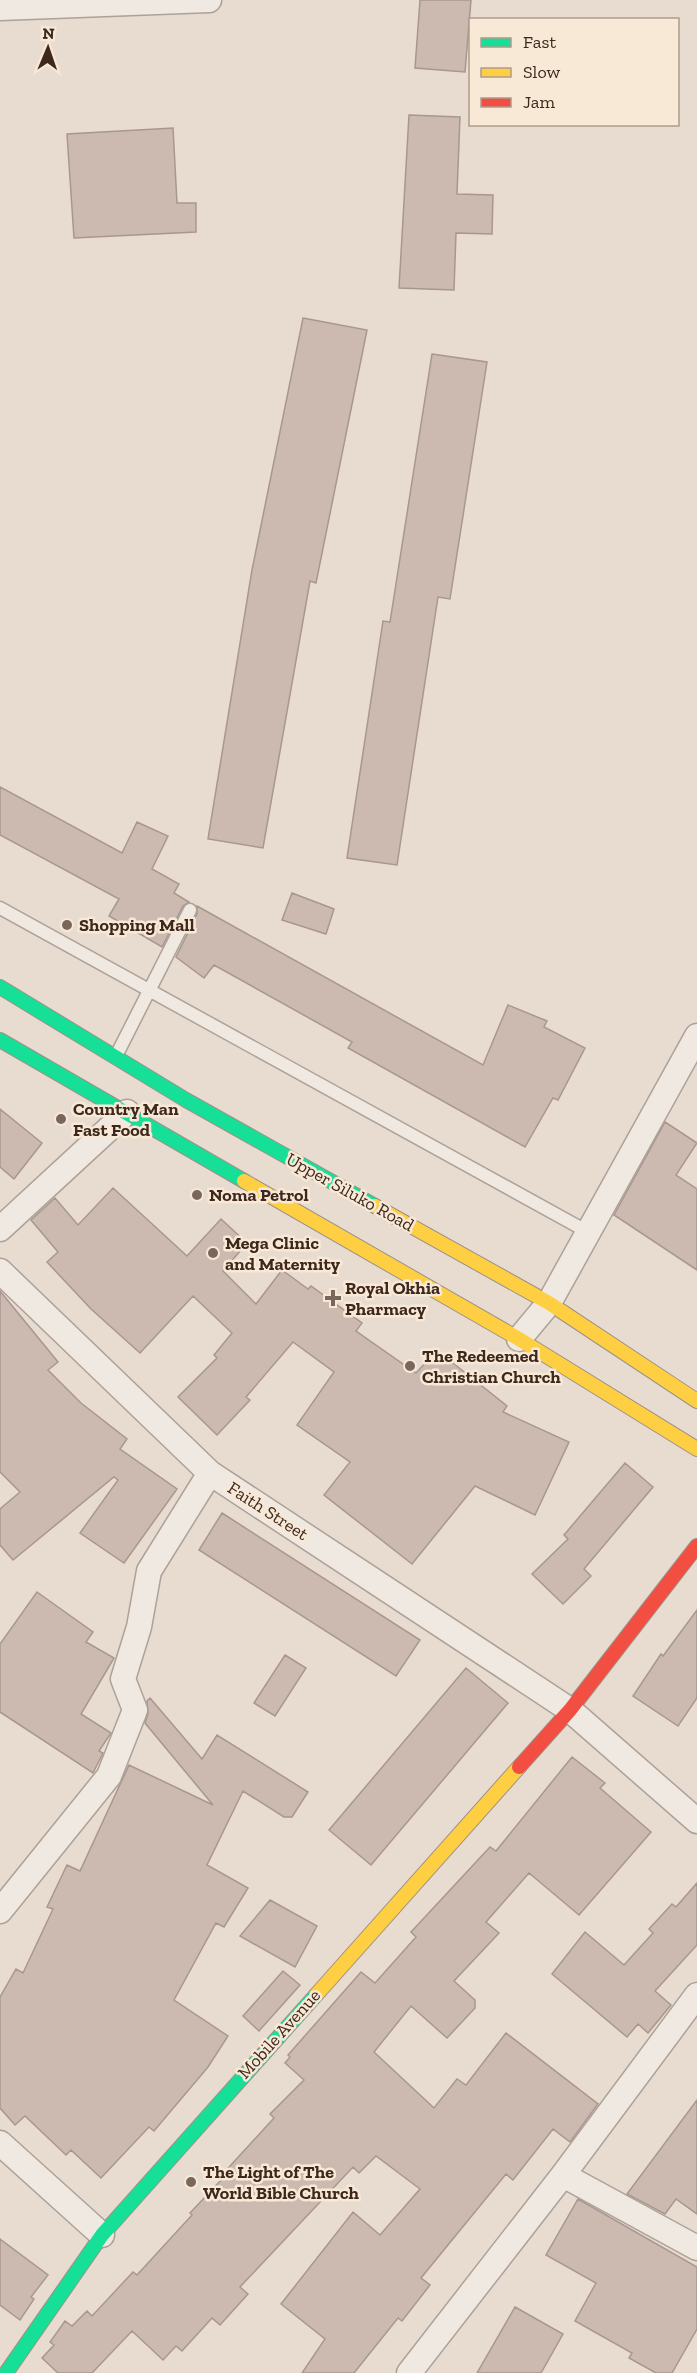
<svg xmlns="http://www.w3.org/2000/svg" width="697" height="2373" font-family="'Zilla Slab',serif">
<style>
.building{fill:#ccb9b0;stroke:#a9978e;stroke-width:1.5}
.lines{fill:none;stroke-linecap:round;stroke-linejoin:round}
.lane-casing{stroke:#ada198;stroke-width:15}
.street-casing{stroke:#ada198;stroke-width:27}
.fast-casing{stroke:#9d9188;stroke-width:16}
.slow-casing{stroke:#9d9188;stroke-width:16}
.jam-casing{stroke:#9d9188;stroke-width:16}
.lane{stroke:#efe9e2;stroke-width:12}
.street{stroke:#efe9e2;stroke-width:24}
.fast{stroke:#16e098;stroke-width:14}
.slow{stroke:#ffcf43;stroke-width:14}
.jam{stroke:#f24e42;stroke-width:14}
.poi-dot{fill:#7a675c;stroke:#f8e8d6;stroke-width:2}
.labels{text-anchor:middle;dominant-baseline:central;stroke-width:5;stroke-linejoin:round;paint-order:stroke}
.poi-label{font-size:18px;font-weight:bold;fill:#3e281e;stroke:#f8e8d6;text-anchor:start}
.street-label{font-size:18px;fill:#3e281e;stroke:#f8e8d6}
</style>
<rect width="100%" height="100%" fill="#e8dcd0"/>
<path class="building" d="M420 0H471L465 72 415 68Z
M409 115 460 117 457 194 493 195 492 234 456 233 454 290 399 288Z
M173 128 177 203H196V232L74 238 67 134Z
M303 318 367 330 316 583 310 581 263 848 208 839 252 570Z
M432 354 487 362 450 599 438 597 397 865 347 858 383 621 390 622Z
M0 787 122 853 137 822 168 836 152 869 179 884 174 893 189 902 183 906 162 947 109 916 119 899 0 835Z
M292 893 334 909 326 934 282 920Z
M197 906 483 1065 508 1005 547 1021 544 1027 585 1048 558 1100 553 1098 525 1147 348 1048 352 1042 214 965 204 978 176 957 197 914Z
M0 1109 42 1143 14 1179 0 1167Z
M665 1122 697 1143 676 1175 697 1189V1270L614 1215Z
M113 1188 187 1256 221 1219 247 1243 223 1271 256 1304 282 1270 308 1289 311 1286 362 1323 356 1331 416 1373 427 1361 430 1363 439 1352 507 1406 503 1412 569 1442 535 1515 475 1486 412 1564 324 1495 350 1462 297 1425 334 1372 293 1342 246 1397 250 1400 217 1435 178 1397 217 1358 214 1355 232 1333 193 1296 140 1353 91 1309 47 1262 58 1252 31 1220 55 1198 78 1225Z
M0 1291 58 1362 48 1370 81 1403 127 1439 120 1449 177 1489 124 1563 80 1533 118 1480 114 1477 13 1560 0 1545V1509L20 1492 0 1472Z
M625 1463 653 1487 584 1569 591 1576 563 1604 532 1574 568 1539 564 1535Z
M222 1513 420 1640 396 1676 199 1550Z
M37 1592 93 1632 86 1642 114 1658 81 1714 111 1733 99 1751 103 1753 93 1773 0 1712V1644Z
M697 1610V1698L678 1726 633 1696 661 1654 663 1656Z
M285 1655 306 1668 275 1716 254 1703Z
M466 1668 508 1703 371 1865 329 1830Z
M150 1698 202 1759 217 1735 308 1792 292 1817H284L243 1791 207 1865 248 1888 224 1927 216 1923 174 2000 228 2036 208 2067 154 2131 149 2127 101 2178 71 2150 66 2155 25 2116 15 2125 0 2108V1997L16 1969 23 1973 53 1909 47 1907 67 1865 80 1871 129 1765 213 1805 145 1723 148 1714 147 1701Z
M572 1757 605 1783 600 1788 651 1832 579 1915 529 1873 486 1922 499 1933 454 1981 475 2000V2008L447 2038 411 2006 374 2052 434 2108 457 2079 466 2085 506 2033 598 2104 570 2142 553 2129 513 2180 506 2174 421 2278 430 2285 402 2321 398 2318 354 2373H302L325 2339 281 2304 353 2212 380 2235 420 2189 376 2156 359 2173 353 2167 240 2287 248 2294 220 2325 212 2318 182 2351 176 2346 163 2360 132 2331 92 2373H58L42 2358 54 2345 50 2342 65 2321 72 2326 87 2311 92 2316 133 2272 137 2275 192 2215 190 2213 222 2179 220 2177 274 2118 270 2114 304 2080 285 2063 290 2057 288 2055 361 1972 375 1983 416 1937 411 1932 490 1847 496 1851Z
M697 1883V1945L655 1991 671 2005 648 2033 638 2024 627 2037 552 1974 585 1932 624 1965 653 1933 649 1929 672 1904 676 1907Z
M270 1900 317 1926 295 1967 240 1936Z
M283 1971 300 1985 259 2031 243 2016Z
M697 2100V2214L676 2199 665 2214 627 2194Z
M578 2199 697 2267V2329L672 2373H656L629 2358 632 2353 575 2321 596 2283 546 2255Z
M0 2239 48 2275 31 2297 34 2299 20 2320 0 2305Z
M515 2307 563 2334 541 2373H477Z"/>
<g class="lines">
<defs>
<path id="lane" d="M0 908 588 1232
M116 1056 190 910"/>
<path id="street" d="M0 8 209 0
M0 1229 127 1112
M0 1271 210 1473 570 1710 697 1821
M519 1339 549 1303 697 1036
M0 1911 109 1776 135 1710 123 1679 139 1627 149 1571 210 1473
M0 2143 102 2235
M563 2175 697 2248
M409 2373 563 2175 697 1995"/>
<path id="fast" d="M0 987 186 1100 375 1206
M0 1040 244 1181
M6 2373 102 2235 316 1995"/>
<path id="slow" d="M244 1181 519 1339 697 1449
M375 1206 549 1303 697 1401
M316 1995 519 1767"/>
<path id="jam" d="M519 1767 570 1710 697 1546"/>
</defs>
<use href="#lane" class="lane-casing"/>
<use href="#street" class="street-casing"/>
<use href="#fast" class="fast-casing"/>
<use href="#slow" class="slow-casing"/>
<use href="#jam" class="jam-casing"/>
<use href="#lane" class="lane"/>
<use href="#street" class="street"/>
<use href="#fast" class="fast"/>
<use href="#slow" class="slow"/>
<use href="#jam" class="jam"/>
</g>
<g class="poi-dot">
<circle cx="67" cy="925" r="6"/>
<circle cx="61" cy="1119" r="6"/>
<circle cx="197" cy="1195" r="6"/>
<circle cx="213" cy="1253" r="6"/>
<path d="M330 1289h6v6h6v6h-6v6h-6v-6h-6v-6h6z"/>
<circle cx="410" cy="1366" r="6"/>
<circle cx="191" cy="2182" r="6"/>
</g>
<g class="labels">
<g class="poi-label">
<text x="79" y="925">Shopping Mall</text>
<text x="73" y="1109">Country Man<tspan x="73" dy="21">Fast Food</tspan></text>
<text x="209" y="1195">Noma Petrol</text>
<text x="225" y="1243">Mega Clinic<tspan x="225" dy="21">and Maternity</tspan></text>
<text x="345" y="1288">Royal Okhia<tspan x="345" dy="21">Pharmacy</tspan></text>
<text x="422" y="1356">The Redeemed<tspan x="422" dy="21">Christian Church</tspan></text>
<text x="203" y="2172">The Light of The<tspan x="203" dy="21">World Bible Church</tspan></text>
</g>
<g class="street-label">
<text transform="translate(350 1192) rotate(29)">Upper Siluko Road</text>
<text transform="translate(268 1511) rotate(33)">Faith Street</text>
<text transform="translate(279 2034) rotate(-48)">Mobile Avenue</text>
</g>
</g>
<rect x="469" y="18" width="210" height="108" fill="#f8e8d6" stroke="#ae9b8c" stroke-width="1.5"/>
<rect x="481" y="38" width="30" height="9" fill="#16e098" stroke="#ae9b8c" stroke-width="1.5"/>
<text x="523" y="48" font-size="18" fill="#3e281e">Fast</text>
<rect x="481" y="68" width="30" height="9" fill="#ffcf43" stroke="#ae9b8c" stroke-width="1.5"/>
<text x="523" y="78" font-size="18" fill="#3e281e">Slow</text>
<rect x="481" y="98" width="30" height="9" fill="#f24e42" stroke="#ae9b8c" stroke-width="1.5"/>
<text x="523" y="108" font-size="18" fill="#3e281e">Jam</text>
<g transform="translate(48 48) rotate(2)" stroke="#f8e8d6" stroke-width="4.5" paint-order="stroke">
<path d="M0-4.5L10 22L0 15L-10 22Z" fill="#3e281e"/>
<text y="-9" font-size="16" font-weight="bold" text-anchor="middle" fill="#3e281e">N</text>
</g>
</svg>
